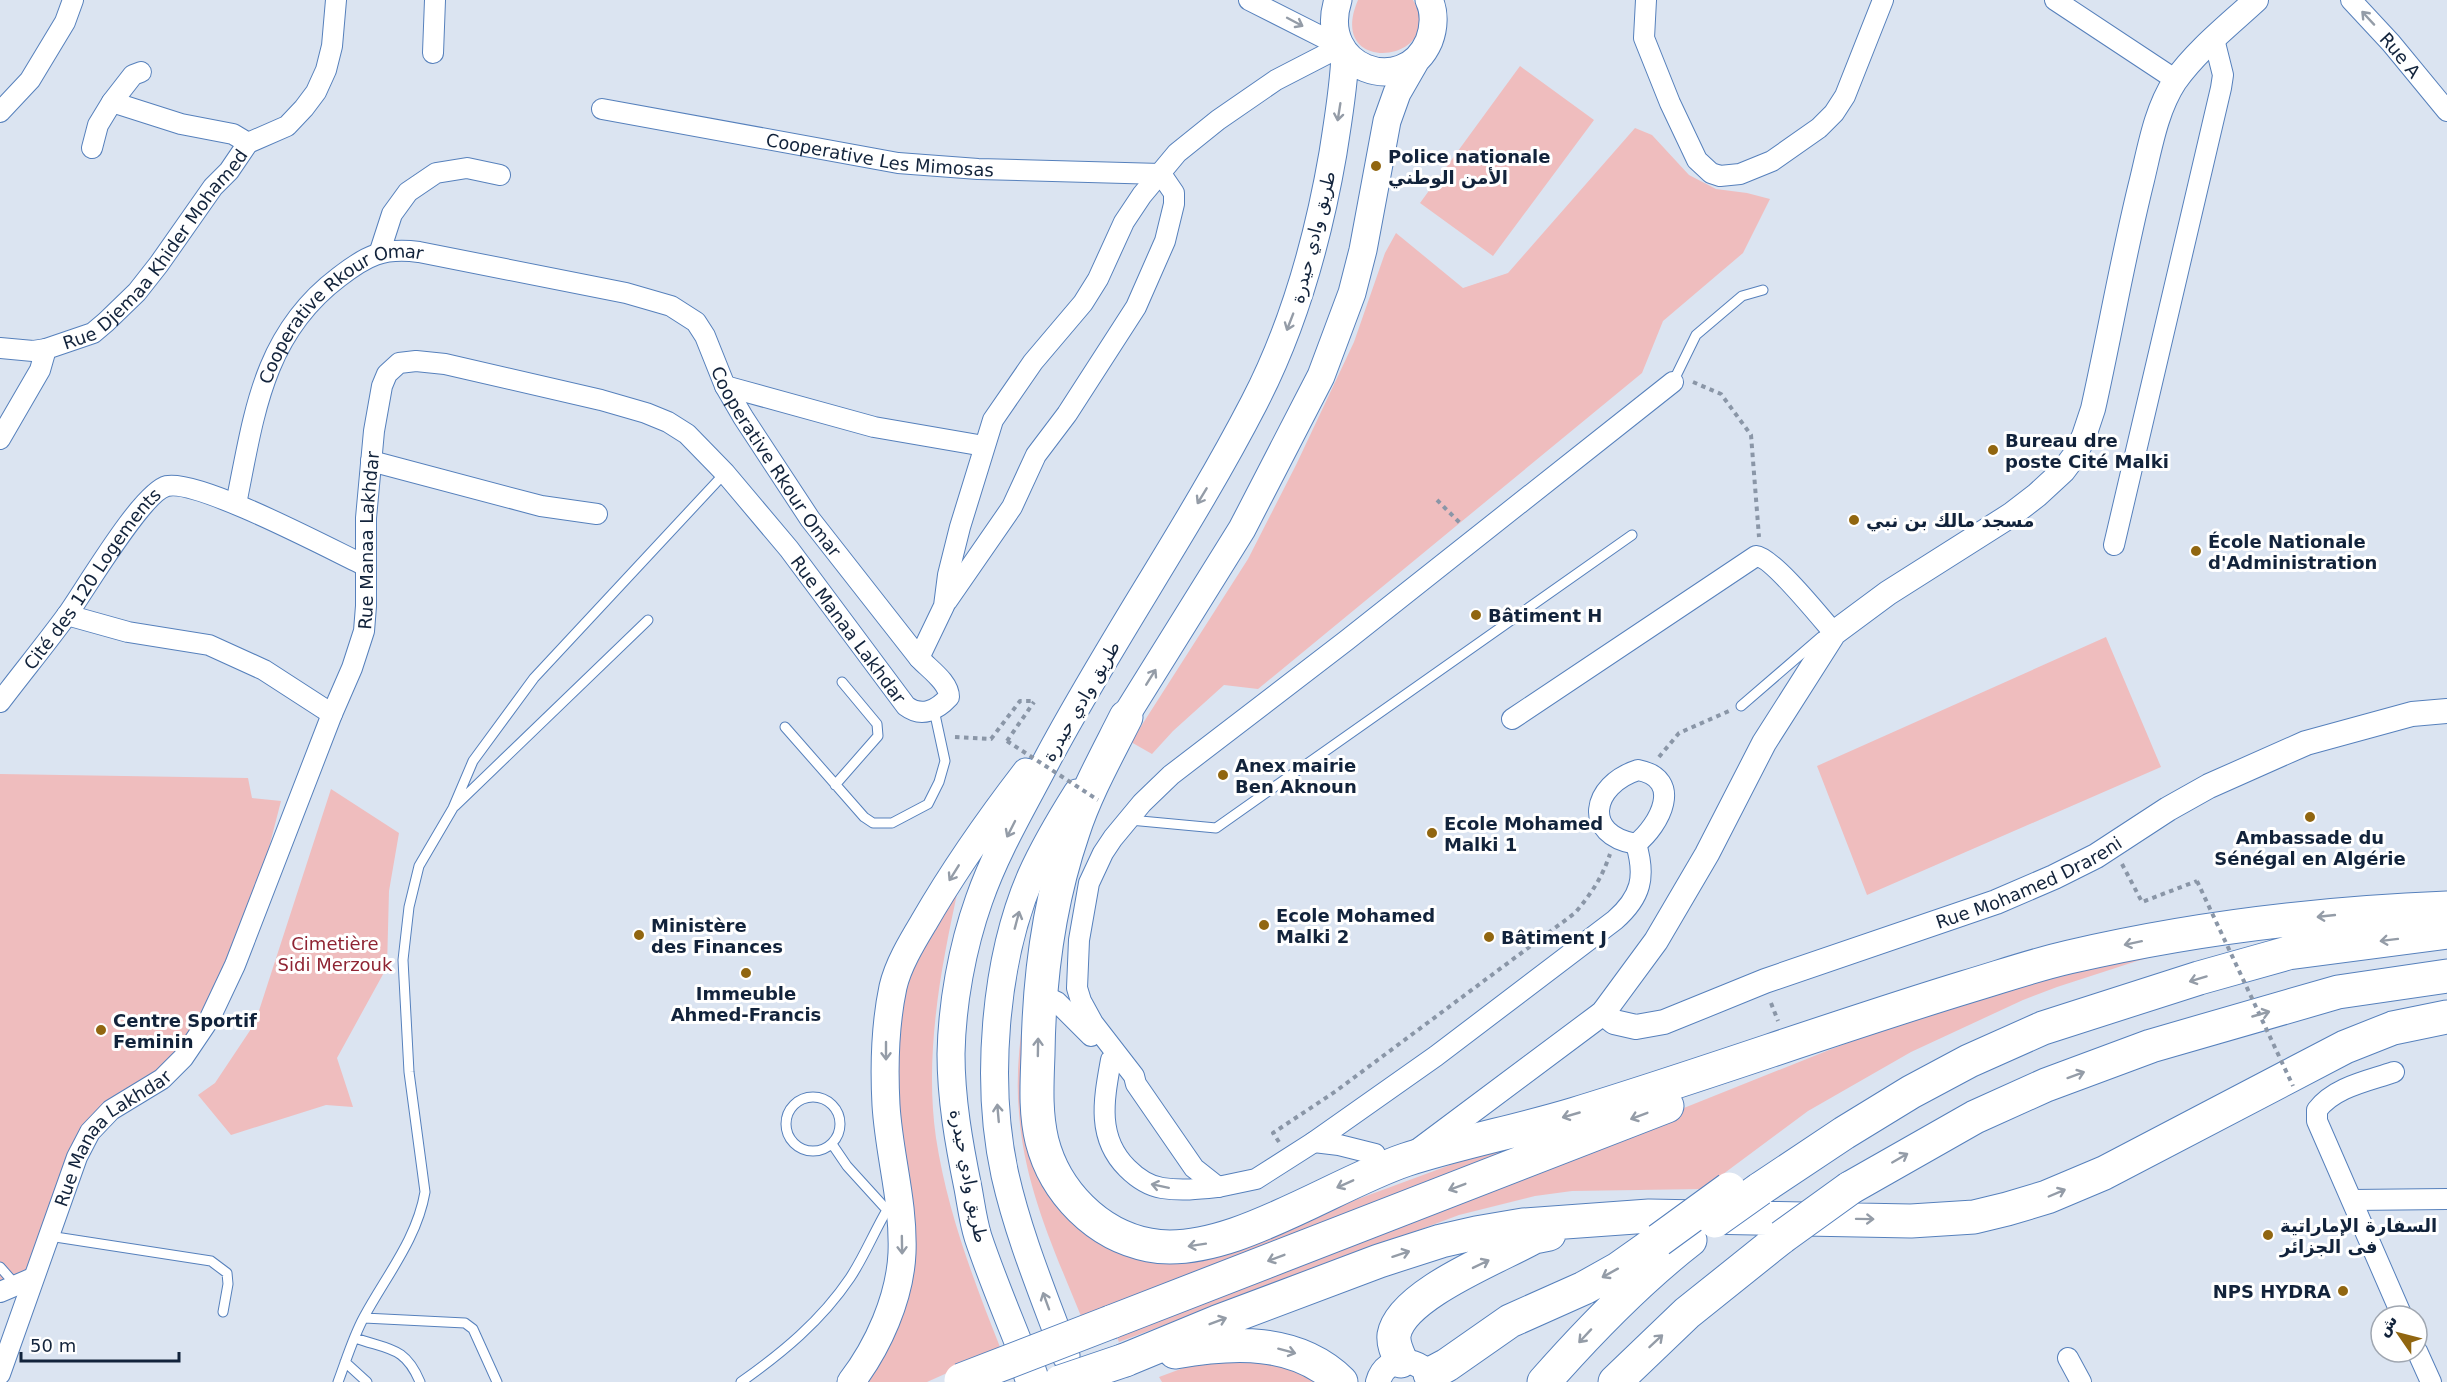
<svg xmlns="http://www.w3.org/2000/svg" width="2447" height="1382" font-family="'DejaVu Sans','Noto Sans Arabic',sans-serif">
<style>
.green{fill:#efbdbe}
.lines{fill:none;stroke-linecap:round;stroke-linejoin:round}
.service-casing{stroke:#5680bc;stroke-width:11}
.minor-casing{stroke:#5680bc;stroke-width:22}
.tertiary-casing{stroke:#5680bc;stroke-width:26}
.secondary-casing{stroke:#5680bc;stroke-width:29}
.motorway-casing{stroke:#5680bc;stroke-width:35}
.path{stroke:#8a96a7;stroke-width:4;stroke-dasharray:4.5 4.5;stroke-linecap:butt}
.service{stroke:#fff;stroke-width:9}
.minor{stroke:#fff;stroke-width:20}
.tertiary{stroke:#fff;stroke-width:24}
.secondary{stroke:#fff;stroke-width:27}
.motorway{stroke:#fff;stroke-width:33}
.motorway-bridge-casing{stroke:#5680bc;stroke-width:35;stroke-linecap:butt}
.path-bridge{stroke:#8a96a7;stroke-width:4;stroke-dasharray:4.5 4.5;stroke-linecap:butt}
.motorway-bridge{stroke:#fff;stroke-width:33}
.oneway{stroke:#949ca7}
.poi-dot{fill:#916610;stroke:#fff;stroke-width:2}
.labels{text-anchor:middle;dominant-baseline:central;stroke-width:6;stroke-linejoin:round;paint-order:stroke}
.street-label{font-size:18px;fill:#12233b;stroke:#fff}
.poi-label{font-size:18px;font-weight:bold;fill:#12233b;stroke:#fff;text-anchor:start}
.park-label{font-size:18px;fill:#8f2433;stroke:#fff}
</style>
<rect width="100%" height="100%" fill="#dbe4f1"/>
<path class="green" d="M1358 0H1413C1450 62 1324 79 1358 0Z
M1520 66 1594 120 1493 256 1420 203Z
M1635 128 1652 135 1689 175 1716 189 1747 193 1770 199 1743 253 1663 321 1642 373 1258 689 1224 685 1173 731 1152 754 1131 742 1248 559 1296 465 1354 342 1385 253 1396 233 1463 288 1508 273Z
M2106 637 2161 767 1867 895 1817 766Z
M0 774 248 778 252 798 281 801 240 960 188 1055 81 1142 39 1260 0 1288Z
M331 789 399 833 389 891 387 967 337 1058 353 1107 326 1105 231 1135 198 1095 215 1083 255 1023Z
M959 885C941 967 924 1054 936 1138 947 1210 973 1279 1000 1347L955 1364 956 1369 927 1382H856L887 1336 897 1108V1037L910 971Z
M2231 935 2137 961 2057 987 2023 1000 1911 1052 1808 1111 1703 1189 1572 1191 1535 1196 1459 1215 1119 1342 1116 1335 1834 1048 1948 1006 2009 987Z
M1027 989 1051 1184 1201 1257 1507 1144 1509 1150 1081 1316C1054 1250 1024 1185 1019 1113 1015 1072 1021 1030 1027 989Z
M1250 1354 1300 1372 1314 1382H1162L1159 1377 1205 1360Z"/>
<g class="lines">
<defs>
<path id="service" d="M1673 382 1696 335 1742 296 1763 290
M1741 706 1821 637
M785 727 864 817 873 823H892L928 804 939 782 945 761 934 710
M835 785 878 736 877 724 842 682
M455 806 648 620
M1130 820 1216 828 1632 535
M786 1124a27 27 0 1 1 54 0a27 27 0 1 1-54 0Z
M832 1144 847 1166 887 1210
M49 1236 211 1261 227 1273 228 1284 223 1312
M0 1267 15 1284
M364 1318 465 1323 473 1329 497 1382
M355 1338C389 1350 405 1346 420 1382
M345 1362 367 1382
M338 1382C346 1361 353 1337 364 1317 386 1276 417 1239 425 1192L409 1072 403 960 409 907 419 866 453 808 473 761 534 678 725 473
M741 1382C782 1353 821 1321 850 1278 864 1257 874 1232 887 1210L896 1203"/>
<g id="minor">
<path d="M1249 0 1340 46"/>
<path d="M1646 0 1644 38 1670 103 1697 160 1711 173 1720 176 1740 174 1772 161 1819 128 1834 113 1845 96 1883 0"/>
<path d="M2055 0 2176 80"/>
<path id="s1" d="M2351 0 2391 43 2447 111"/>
<path d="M433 53 435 0"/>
<path d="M112 102 133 75 141 72"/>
<path id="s2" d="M602 109 898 163 978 169 1161 174"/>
<path d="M0 112 30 80 65 22 73 0"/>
<path d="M92 148 98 125 112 102 181 124 233 134 248 143"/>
<path d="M380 251 392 214 408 192 436 173 467 168 500 175"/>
<path d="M0 348 33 351 46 349"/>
<path d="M725 386 874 427 984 446"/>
<path id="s3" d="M0 439 40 370 46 349 93 333 106 322 137 292 159 264 213 187 229 171 248 143 287 126 304 108 316 92 326 70 332 46 336 0"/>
<path d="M371 461 541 506 597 514"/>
<path id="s4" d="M236 504C254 416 262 335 339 277 366 256 383 247 419 252L626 293 671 306 696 322 705 336 725 386 743 417 810 519 919 658 944 606 948 575 960 527 993 420 1033 362 1083 303 1098 279 1124 222 1142 195 1177 153 1218 120 1276 80 1340 47"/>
<path d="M2114 545 2221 88 2223 75 2214 39"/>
<path d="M947 601 1012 507 1036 455 1067 414 1136 307 1165 241 1174 204V193L1161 174"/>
<path d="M67 615 128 632 209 645 264 670 332 714"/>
<path id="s5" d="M0 702C22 673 45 645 67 615 85 590 142 492 167 486 199 479 332 550 366 566"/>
<path d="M1512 719 1756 556C1772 557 1821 618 1834 633"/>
<path d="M1638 770C1684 779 1660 825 1636 844 1582 835 1591 785 1638 770Z"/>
<path d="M1636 844C1646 877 1641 897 1615 920L1436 1056 1314 1142 1256 1179 1218 1187 1194 1168 1136 1084 1134 1076 1093 1023 1081 1001 1077 988 1079 940 1089 883 1103 853 1113 838 1142 803 1171 775 1347 640 1673 382"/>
<path d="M1040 994 1057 1002 1091 1036"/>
<path d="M1111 1060C1104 1099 1096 1137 1127 1168 1136 1177 1149 1186 1162 1188 1181 1191 1199 1189 1218 1187"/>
<path d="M2394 1072C2368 1081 2334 1087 2317 1110V1121L2402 1316"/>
<path d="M1314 1142 1339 1145 1375 1154 1382 1169"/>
<path d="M2352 1200 2447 1199"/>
<path d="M0 1292 33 1278"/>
<path d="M2417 1351 2431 1382"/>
<path d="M2068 1358 2081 1382"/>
<path id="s6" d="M0 1374 77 1157 90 1132 111 1110 162 1079 183 1058 210 1018 235 965 332 714 352 668 364 631 366 606V518L374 431 382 386 387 374 399 363 416 361 445 364 601 400 646 413 668 422 687 434 725 473 789 549 906 706C922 718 937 710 949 697 949 682 929 669 919 658"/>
</g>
<g id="tertiary">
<path id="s7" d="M1603 1013 1614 1022 1636 1027 1664 1022 1765 981 1996 902 2054 877 2096 856 2168 809 2209 786 2306 743 2412 714 2447 711"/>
<path d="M1417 1152 1603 1013 1656 941 1707 854 1764 743 1834 633 1888 593 2011 515 2037 495 2063 471 2075 455 2084 436 2093 409C2110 333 2123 256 2142 180 2150 147 2156 110 2175 81 2197 50 2229 25 2256 0"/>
<path d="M1378 1382C1386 1353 1423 1356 1433 1382"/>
</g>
<path id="secondary" d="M1338 0C1316 69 1404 99 1429 41 1434 28 1435 12 1429 0
M1115 733 1242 529 1321 376 1352 293 1363 250 1387 121 1397 93 1416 60
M1066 1356C1044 1296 1019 1237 1005 1175 985 1084 994 962 1031 876 1044 847 1060 820 1077 793
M1029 1370C1012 1325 993 1282 978 1237 973 1221 971 1204 968 1188 959 1144 951 1099 951 1054 952 1004 962 948 979 900 996 851 1023 806 1047 760 1112 638 1191 525 1254 403 1295 324 1318 240 1333 153 1338 120 1344 87 1345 54
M851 1382C878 1347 900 1298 902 1253 904 1202 889 1155 886 1105 884 1067 885 1025 893 987 898 965 912 942 924 922 954 870 989 820 1026 772"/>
<path id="motorway" d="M1126 717C1107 755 1086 792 1073 832 1048 905 1039 978 1038 1054 1037 1083 1035 1112 1042 1141 1055 1192 1097 1235 1149 1245 1225 1260 1331 1185 1405 1160 1461 1142 1519 1131 1575 1114 1706 1074 1835 1027 1966 987 2000 977 2034 965 2069 957 2193 928 2320 913 2447 908
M1850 1188 1975 1117 2046 1085 2151 1046 2338 992 2447 976
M1760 1189 1844 1133 1911 1092 1969 1061 2043 1028 2199 978 2288 953 2447 932
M1111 1322 1667 1106
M1175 1352C1232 1342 1296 1338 1341 1382
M1125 1360 1217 1322 1379 1261 1441 1241 1476 1233 1523 1225 1649 1216 1911 1221 1974 1217 2007 1209 2047 1197 2104 1173 2345 1047 2393 1028 2447 1017
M1401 1361C1397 1352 1393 1344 1394 1335 1401 1294 1501 1256 1534 1237L1549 1234
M1029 1370 1033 1382
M1430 1374 1447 1365 1510 1321 1584 1288 1618 1269 1659 1240
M1544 1382C1589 1331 1636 1282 1690 1240
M1615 1382 1687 1313 1782 1237"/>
</defs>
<use href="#service" class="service-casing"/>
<use href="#minor" class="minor-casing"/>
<use href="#tertiary" class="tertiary-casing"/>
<use href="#secondary" class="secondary-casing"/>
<use href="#motorway" class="motorway-casing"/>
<path class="path" d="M1693 382 1721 394 1751 435 1759 537
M1437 500 1461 524
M955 737 991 739 1020 701H1034
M1007 741 1034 702
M1659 757 1679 733 1729 711
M2122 864 2142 902 2197 881
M1771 1003 1778 1021
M1279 1142 1273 1133 1336 1091 1575 913C1591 894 1602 878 1610 854"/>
<use href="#service" class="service"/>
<use href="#minor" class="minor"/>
<use href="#tertiary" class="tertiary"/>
<use href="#secondary" class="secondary"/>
<use href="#motorway" class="motorway"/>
<defs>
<path id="motorway-bridge" d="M1715 1221 1760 1189
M1782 1237 1850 1188
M1659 1240 1729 1189
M961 1380 1111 1322
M1060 1382 1125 1360"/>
</defs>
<use href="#motorway-bridge" class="motorway-bridge-casing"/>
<path class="path-bridge" d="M1007 741 1098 800
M2197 881 2293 1086"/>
<use href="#motorway-bridge" class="motorway-bridge"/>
</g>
<defs><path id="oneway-shaft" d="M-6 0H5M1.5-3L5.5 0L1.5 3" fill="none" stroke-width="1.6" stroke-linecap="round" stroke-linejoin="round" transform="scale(1.5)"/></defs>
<g class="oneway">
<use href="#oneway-shaft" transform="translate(2368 18) rotate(-133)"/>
<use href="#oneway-shaft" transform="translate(1295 22) rotate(28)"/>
<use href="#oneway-shaft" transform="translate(1339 112) rotate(99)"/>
<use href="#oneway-shaft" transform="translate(1290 322) rotate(111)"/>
<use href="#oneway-shaft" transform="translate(1202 496) rotate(121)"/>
<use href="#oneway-shaft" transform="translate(1151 677) rotate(-58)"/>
<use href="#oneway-shaft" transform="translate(1011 829) rotate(117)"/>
<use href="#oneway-shaft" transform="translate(954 873) rotate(122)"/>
<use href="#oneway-shaft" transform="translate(2326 916) rotate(174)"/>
<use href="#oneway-shaft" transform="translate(1017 920) rotate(-75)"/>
<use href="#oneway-shaft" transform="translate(2389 940) rotate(173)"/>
<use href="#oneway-shaft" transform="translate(2133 943) rotate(168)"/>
<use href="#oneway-shaft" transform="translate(2198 979) rotate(163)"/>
<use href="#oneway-shaft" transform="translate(2261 1014) rotate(-16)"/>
<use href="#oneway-shaft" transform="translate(1038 1047) rotate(-89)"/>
<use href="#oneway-shaft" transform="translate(886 1051) rotate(90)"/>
<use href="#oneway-shaft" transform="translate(2076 1075) rotate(-20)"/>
<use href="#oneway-shaft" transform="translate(998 1113) rotate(-95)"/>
<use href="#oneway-shaft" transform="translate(1571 1115) rotate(164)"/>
<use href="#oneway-shaft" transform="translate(1639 1116) rotate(159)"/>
<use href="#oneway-shaft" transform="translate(1900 1158) rotate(-30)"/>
<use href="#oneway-shaft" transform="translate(1345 1184) rotate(156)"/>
<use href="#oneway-shaft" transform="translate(1160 1186) rotate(-168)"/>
<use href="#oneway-shaft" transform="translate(1457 1187) rotate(159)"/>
<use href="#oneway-shaft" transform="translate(2057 1193) rotate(-23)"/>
<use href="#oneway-shaft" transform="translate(1865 1219) rotate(1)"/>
<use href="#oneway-shaft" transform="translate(902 1245) rotate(89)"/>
<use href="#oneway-shaft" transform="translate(1197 1245) rotate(171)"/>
<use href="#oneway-shaft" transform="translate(1401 1254) rotate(-18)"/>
<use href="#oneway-shaft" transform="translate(1276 1258) rotate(159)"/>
<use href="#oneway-shaft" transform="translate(1481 1264) rotate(-26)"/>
<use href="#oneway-shaft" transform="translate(1610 1273) rotate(151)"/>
<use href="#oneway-shaft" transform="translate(1046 1301) rotate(-110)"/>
<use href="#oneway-shaft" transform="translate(1218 1321) rotate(-21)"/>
<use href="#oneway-shaft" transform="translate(1585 1336) rotate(133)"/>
<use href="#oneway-shaft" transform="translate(1656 1341) rotate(-43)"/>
<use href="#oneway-shaft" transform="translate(1287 1351) rotate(15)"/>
</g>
<g class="poi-dot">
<circle cx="1376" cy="166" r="6"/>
<circle cx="1993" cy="450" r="6"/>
<circle cx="1854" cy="520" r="6"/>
<circle cx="2196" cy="551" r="6"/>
<circle cx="1476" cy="615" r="6"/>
<circle cx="1223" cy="775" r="6"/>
<circle cx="2310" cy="817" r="6"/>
<circle cx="1432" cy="833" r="6"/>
<circle cx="1264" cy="925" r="6"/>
<circle cx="639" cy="935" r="6"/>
<circle cx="1489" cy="937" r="6"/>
<circle cx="746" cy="973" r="6"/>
<circle cx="101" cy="1030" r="6"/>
<circle cx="2268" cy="1235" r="6"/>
<circle cx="2343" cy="1291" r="6"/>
</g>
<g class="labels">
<g class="street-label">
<text stroke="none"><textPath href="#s1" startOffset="74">Rue A</textPath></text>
<text stroke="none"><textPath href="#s2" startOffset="282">Cooperative Les Mimosas</textPath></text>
<text transform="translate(1313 237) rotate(-76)">طريق وادي حيدرة</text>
<text stroke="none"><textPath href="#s3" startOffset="254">Rue Djemaa Khider Mohamed</textPath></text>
<text stroke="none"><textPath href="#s4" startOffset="236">Cooperative Rkour Omar</textPath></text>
<text stroke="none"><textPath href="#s4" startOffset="792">Cooperative Rkour Omar</textPath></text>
<text stroke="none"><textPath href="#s6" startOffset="934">Rue Manaa Lakhdar</textPath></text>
<text stroke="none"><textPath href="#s5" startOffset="154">Cité des 120 Logements</textPath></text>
<text stroke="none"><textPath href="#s6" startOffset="1672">Rue Manaa Lakhdar</textPath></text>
<text transform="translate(1081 701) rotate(-60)">طريق وادي حيدرة</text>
<text stroke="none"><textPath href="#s7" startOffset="456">Rue Mohamed Drareni</textPath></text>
<text stroke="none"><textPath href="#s6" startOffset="268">Rue Manaa Lakhdar</textPath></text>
<text transform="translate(969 1176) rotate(79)">طريق وادي حيدرة</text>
</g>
<g class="poi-label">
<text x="1388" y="156">Police nationale<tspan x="1388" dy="21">الأمن الوطني</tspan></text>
<text x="2005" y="440">Bureau dre<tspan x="2005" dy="21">poste Cité Malki</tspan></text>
<text x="1866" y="520">مسجد مالك بن نبي</text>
<text x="2208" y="541">École Nationale<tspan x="2208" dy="21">d'Administration</tspan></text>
<text x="1488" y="615">Bâtiment H</text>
<text x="1235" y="765">Anex mairie<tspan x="1235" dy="21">Ben Aknoun</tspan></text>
<text x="1444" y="823">Ecole Mohamed<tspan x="1444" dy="21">Malki 1</tspan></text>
<text x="2310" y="837" text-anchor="middle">Ambassade du<tspan x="2310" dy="21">Sénégal en Algérie</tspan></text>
<text x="1276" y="915">Ecole Mohamed<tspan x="1276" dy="21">Malki 2</tspan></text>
<text x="651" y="925">Ministère<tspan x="651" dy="21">des Finances</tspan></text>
<text x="1501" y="937">Bâtiment J</text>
<text x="746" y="993" text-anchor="middle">Immeuble<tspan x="746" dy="21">Ahmed-Francis</tspan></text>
<text x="113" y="1020">Centre Sportif<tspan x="113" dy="21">Feminin</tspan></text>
<text x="2280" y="1225">السفارة الإماراتية<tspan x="2280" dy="21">فى الجزائر</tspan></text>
<text x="2331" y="1291" text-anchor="end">NPS HYDRA</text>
</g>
<g class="park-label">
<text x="335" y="943">Cimetière<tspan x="335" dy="21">Sidi Merzouk</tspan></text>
</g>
</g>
<g transform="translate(2399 1334) rotate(305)"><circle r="28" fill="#ffffff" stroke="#a0a7b1" stroke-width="1.5"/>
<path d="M0-4.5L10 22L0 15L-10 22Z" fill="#916610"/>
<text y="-9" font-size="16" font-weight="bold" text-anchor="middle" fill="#12233b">ش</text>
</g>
<path d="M21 1352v9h158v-9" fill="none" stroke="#12233b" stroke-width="3"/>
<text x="30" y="1352" font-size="18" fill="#12233b" stroke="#ffffff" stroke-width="4.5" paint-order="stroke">50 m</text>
</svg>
